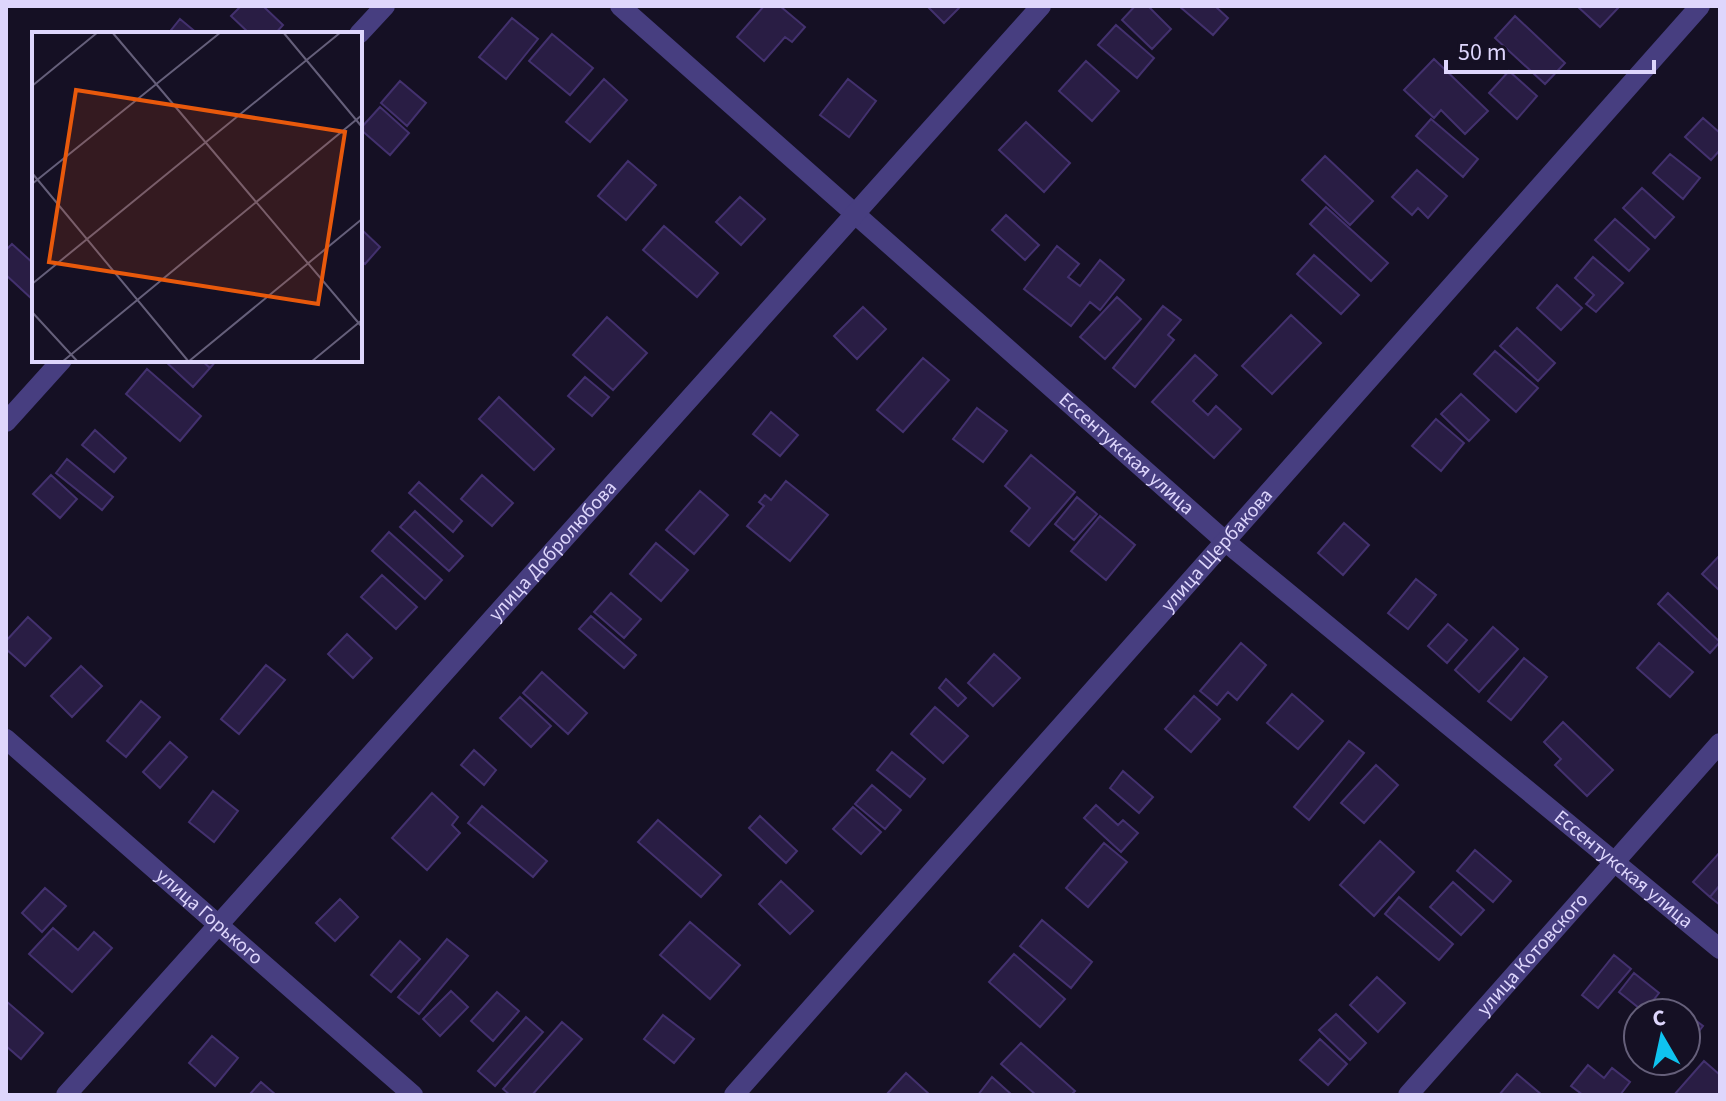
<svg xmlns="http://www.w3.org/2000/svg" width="1726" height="1101" font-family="'Source Sans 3',sans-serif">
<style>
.building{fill:#291d44;stroke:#43316e;stroke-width:2}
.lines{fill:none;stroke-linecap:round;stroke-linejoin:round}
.minor{stroke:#473e80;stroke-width:20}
.labels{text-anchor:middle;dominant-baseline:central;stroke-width:7;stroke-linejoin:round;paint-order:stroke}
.street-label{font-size:20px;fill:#ded6fc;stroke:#151024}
.inset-road{fill:none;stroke:#655f7a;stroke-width:2}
.view{fill:#e8590c;fill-opacity:0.15;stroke:#e8590c;stroke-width:4}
.inset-edge{fill:none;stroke:#ded6fc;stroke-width:4}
</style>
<rect width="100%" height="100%" fill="#151024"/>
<path class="building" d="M241 6H263L283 25 275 34H250L231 16Z
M764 6H780L805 27 792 42 785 37 764 61 737 37Z
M927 6H961L944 23Z
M1135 6H1148L1171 29 1152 49 1122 20Z
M1179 6H1215L1228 18 1213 35Z
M1577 6H1620L1600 27Z
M1515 16 1565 63 1545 84 1495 38Z
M512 18 538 39 506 79 479 57Z
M180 19 198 34H168Z
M1116 25 1154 58 1137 78 1098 45Z
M552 34 593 68 570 95 529 61Z
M1434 59 1488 111 1465 134 1441 110 1434 118 1404 90Z
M1086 61 1119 91 1092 121 1059 91Z
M1509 71 1537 96 1517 119 1489 93Z
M604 79 627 100 590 142 566 122Z
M848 79 876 101 849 137 820 115Z
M400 81 426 103 407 126 381 103Z
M380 107 409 133 390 155 360 129Z
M1703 118 1720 133V150L1711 160 1685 137Z
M1431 119 1478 159 1463 177 1416 136Z
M1026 122 1070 163 1044 192 999 150Z
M1670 154 1700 178 1683 199 1653 173Z
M1325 156 1373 201 1350 225 1302 180Z
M628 161 656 185 626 220 598 196Z
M1417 170 1447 196 1428 218 1418 208 1412 215 1392 197Z
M1642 188 1674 217 1655 238 1623 208Z
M740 197 765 219 741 245 716 222Z
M1326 207 1388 263 1371 281 1310 224Z
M1006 215 1039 245 1025 260 992 230Z
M1615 219 1649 249 1629 271 1595 240Z
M664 226 718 273 697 297 643 250Z
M360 228 380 247 365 264 360 260Z
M12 244 34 264 33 300 6 275V250Z
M1057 246 1079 264 1068 277 1080 286 1100 260 1124 280 1100 310 1090 302 1071 326 1024 289Z
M1314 255 1359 295 1341 314 1297 274Z
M1593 257 1623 283 1596 312 1586 304 1594 295 1575 278Z
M1557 285 1582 308 1561 330 1537 308Z
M1117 297 1141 319 1105 359 1080 337Z
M1163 306 1181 320 1168 335 1174 340 1135 387 1113 368Z
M863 307 886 329 857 359 834 336Z
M1291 315 1321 343 1272 394 1242 366Z
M607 317 647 353 613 390 573 355Z
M1517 328 1555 363 1538 381 1500 346Z
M1495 351 1538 388 1516 412 1474 374Z
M1195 355 1217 375 1193 401 1208 415 1216 406 1241 429 1214 458 1152 402Z
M923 358 949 380 903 432 877 410Z
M164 360H201L210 368 193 387Z
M201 360H217L210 368Z
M147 369 201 416 180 441 126 394Z
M585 377 609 397 592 416 568 396Z
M1461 394 1489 420 1469 441 1441 414Z
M499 397 554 449 534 470 479 419Z
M977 408 1007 431 983 462 953 439Z
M771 412 798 435 780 456 753 434Z
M1436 419 1464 443 1441 471 1412 446Z
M95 430 126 458 114 472 82 445Z
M1031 455 1075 492 1029 546 1011 531 1030 508 1005 486Z
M67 459 113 497 102 510 56 473Z
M51 475 77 499 60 518 33 494Z
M482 475 513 503 492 526 461 499Z
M786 481 828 515 790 561 747 526 764 506 759 502 765 495 771 500Z
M419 482 462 521 453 532 409 493Z
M700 491 728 515 694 554 666 530Z
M1077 497 1097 514 1074 540 1055 524Z
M415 511 463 556 449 571 400 527Z
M1100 516 1135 545 1106 580 1071 551Z
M1344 523 1369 545 1343 575 1318 553Z
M389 532 442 580 425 599 372 551Z
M656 543 688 570 661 601 630 574Z
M1720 555V591L1702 574Z
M382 575 417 607 396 629 361 597Z
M1416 579 1436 595 1408 629 1388 613Z
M611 593 641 619 624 638 594 612Z
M1668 593 1720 642 1710 653 1658 604Z
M591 616 636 655 624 668 579 629Z
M28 617 51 638 25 666 6 649V641Z
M1448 624 1467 640 1447 663 1428 646Z
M1493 627 1518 649 1479 692 1455 670Z
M347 634 372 658 353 678 328 654Z
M1241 643 1266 665 1237 700 1228 692 1217 705 1200 691Z
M1659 643 1693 672 1670 697 1637 668Z
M994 654 1020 678 993 706 968 683Z
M1524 658 1547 677 1511 720 1488 701Z
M266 665 285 680 239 734 221 719Z
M81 666 102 686 72 717 51 696Z
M542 672 587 713 568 734 523 693Z
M946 679 966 698 958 706 939 688Z
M1292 694 1323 721 1298 749 1267 723Z
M1194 696 1220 719 1191 752 1165 729Z
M520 697 551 726 531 747 500 718Z
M141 701 160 717 126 757 107 741Z
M935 707 968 736 943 763 911 734Z
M1563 722 1613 770 1587 796 1555 765 1561 759 1544 742Z
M1349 741 1364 753 1309 820 1294 807Z
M170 742 187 757 160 788 143 772Z
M474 750 496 770 484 785 461 765Z
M892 752 925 779 910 797 877 770Z
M1376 765 1398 785 1364 823 1341 803Z
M1123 771 1153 797 1139 813 1110 788Z
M872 785 901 810 885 829 855 804Z
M213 791 238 811 214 842 189 822Z
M432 793 458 817 452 825 460 833 427 870 392 838Z
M1096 805 1118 825 1123 820 1138 833 1121 852 1084 818Z
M482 806 547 861 533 877 468 823Z
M853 807 881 832 861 854 833 829Z
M760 816 797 851 786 863 749 828Z
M658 820 721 875 701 897 638 842Z
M1380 841 1414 872 1374 916 1340 885Z
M1104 843 1127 862 1088 907 1066 888Z
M1475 850 1511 881 1493 902 1457 871Z
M1720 852V885L1710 897 1693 882Z
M781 881 813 911 790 934 759 904Z
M1453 882 1484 910 1461 935 1430 907Z
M1720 885V905L1710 897Z
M45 888 66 906 42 932 22 913Z
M1399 897 1453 944 1439 960 1385 914Z
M340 899 358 917 335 941 316 923Z
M1042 920 1092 962 1071 988 1020 946Z
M690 922 740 965 710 999 660 955Z
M53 928 78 950 94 932 112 948 72 992 29 954Z
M447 939 468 956 419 1014 398 997Z
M400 941 420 959 391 992 371 975Z
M1014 954 1065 999 1040 1027 989 982Z
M1614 955 1631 969 1598 1008 1582 995Z
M1634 973 1659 993 1644 1012 1619 992Z
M1377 977 1405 1003 1378 1032 1350 1005Z
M451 991 468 1007 440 1036 423 1019Z
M497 992 519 1011 493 1041 471 1021Z
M1669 1000 1686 1013H1659Z
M6 1001 43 1033 21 1059 6 1046Z
M1686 1013 1703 1026 1689 1044 1686 1042Z
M1336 1014 1366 1043 1350 1060 1319 1030Z
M663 1015 694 1039 674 1063 644 1039Z
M526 1017 543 1032 495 1086 478 1071Z
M562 1022 582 1039 532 1095H510L503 1089Z
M212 1036 238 1058 215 1086 189 1063Z
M1320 1039 1347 1064 1328 1085 1300 1060Z
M1021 1043 1075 1091 1071 1095H1036L1001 1064Z
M1704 1061 1720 1075V1095H1674Z
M1588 1065 1604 1078 1612 1068 1630 1082 1620 1095H1583L1571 1086Z
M906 1073 930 1095H886Z
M1517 1074 1542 1095H1499Z
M992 1077 1012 1095H978Z
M261 1082 276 1095H249Z"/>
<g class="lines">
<g class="minor">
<path id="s1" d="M620 6 1226 542 1720 949"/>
<path d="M359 34 385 6"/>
<path d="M6 422 62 360"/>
<path id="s2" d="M6 739 413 1095"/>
<path id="s3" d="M66 1095 1041 6"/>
<path id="s4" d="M734 1095 1700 6"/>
<path id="s5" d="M1408 1095 1720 743"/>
</g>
</g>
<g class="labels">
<g class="street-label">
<text stroke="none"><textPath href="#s1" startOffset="676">Ессентукская улица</textPath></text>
<text stroke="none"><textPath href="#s3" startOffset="730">улица Добролюбова</textPath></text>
<text stroke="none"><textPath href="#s4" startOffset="728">улица Щербакова</textPath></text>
<text stroke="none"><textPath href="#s1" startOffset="1324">Ессентукская улица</textPath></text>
<text stroke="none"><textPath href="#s2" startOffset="270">улица Горького</textPath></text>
<text stroke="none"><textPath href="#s5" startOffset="188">улица Котовского</textPath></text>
</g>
</g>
<g transform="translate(32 32)">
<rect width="330" height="330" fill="#151024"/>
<path class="inset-road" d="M80 0 330 295M251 0 330 95M0 54 66 0M0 141 157 330M0 152 189 0M0 252 309 0M0 280 46 330M30 330 330 83M156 330 330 187M279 330 330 288"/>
<path class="view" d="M44 58 313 100 286 272 17 230Z"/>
<rect width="330" height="330" class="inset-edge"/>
</g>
<rect width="1726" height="1101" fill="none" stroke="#ded6fc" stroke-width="16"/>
<g transform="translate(1662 1037) rotate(351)"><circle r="38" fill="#151024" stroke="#655f7a" stroke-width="2"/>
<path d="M0-6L14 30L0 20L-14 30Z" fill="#0fc3ef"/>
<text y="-12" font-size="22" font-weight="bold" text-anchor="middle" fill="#ded6fc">С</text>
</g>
<path d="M1446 60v12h208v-12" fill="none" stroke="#ded6fc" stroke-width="4"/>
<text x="1458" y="60" font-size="24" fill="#ded6fc" stroke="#151024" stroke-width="6" paint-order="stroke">50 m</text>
</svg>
